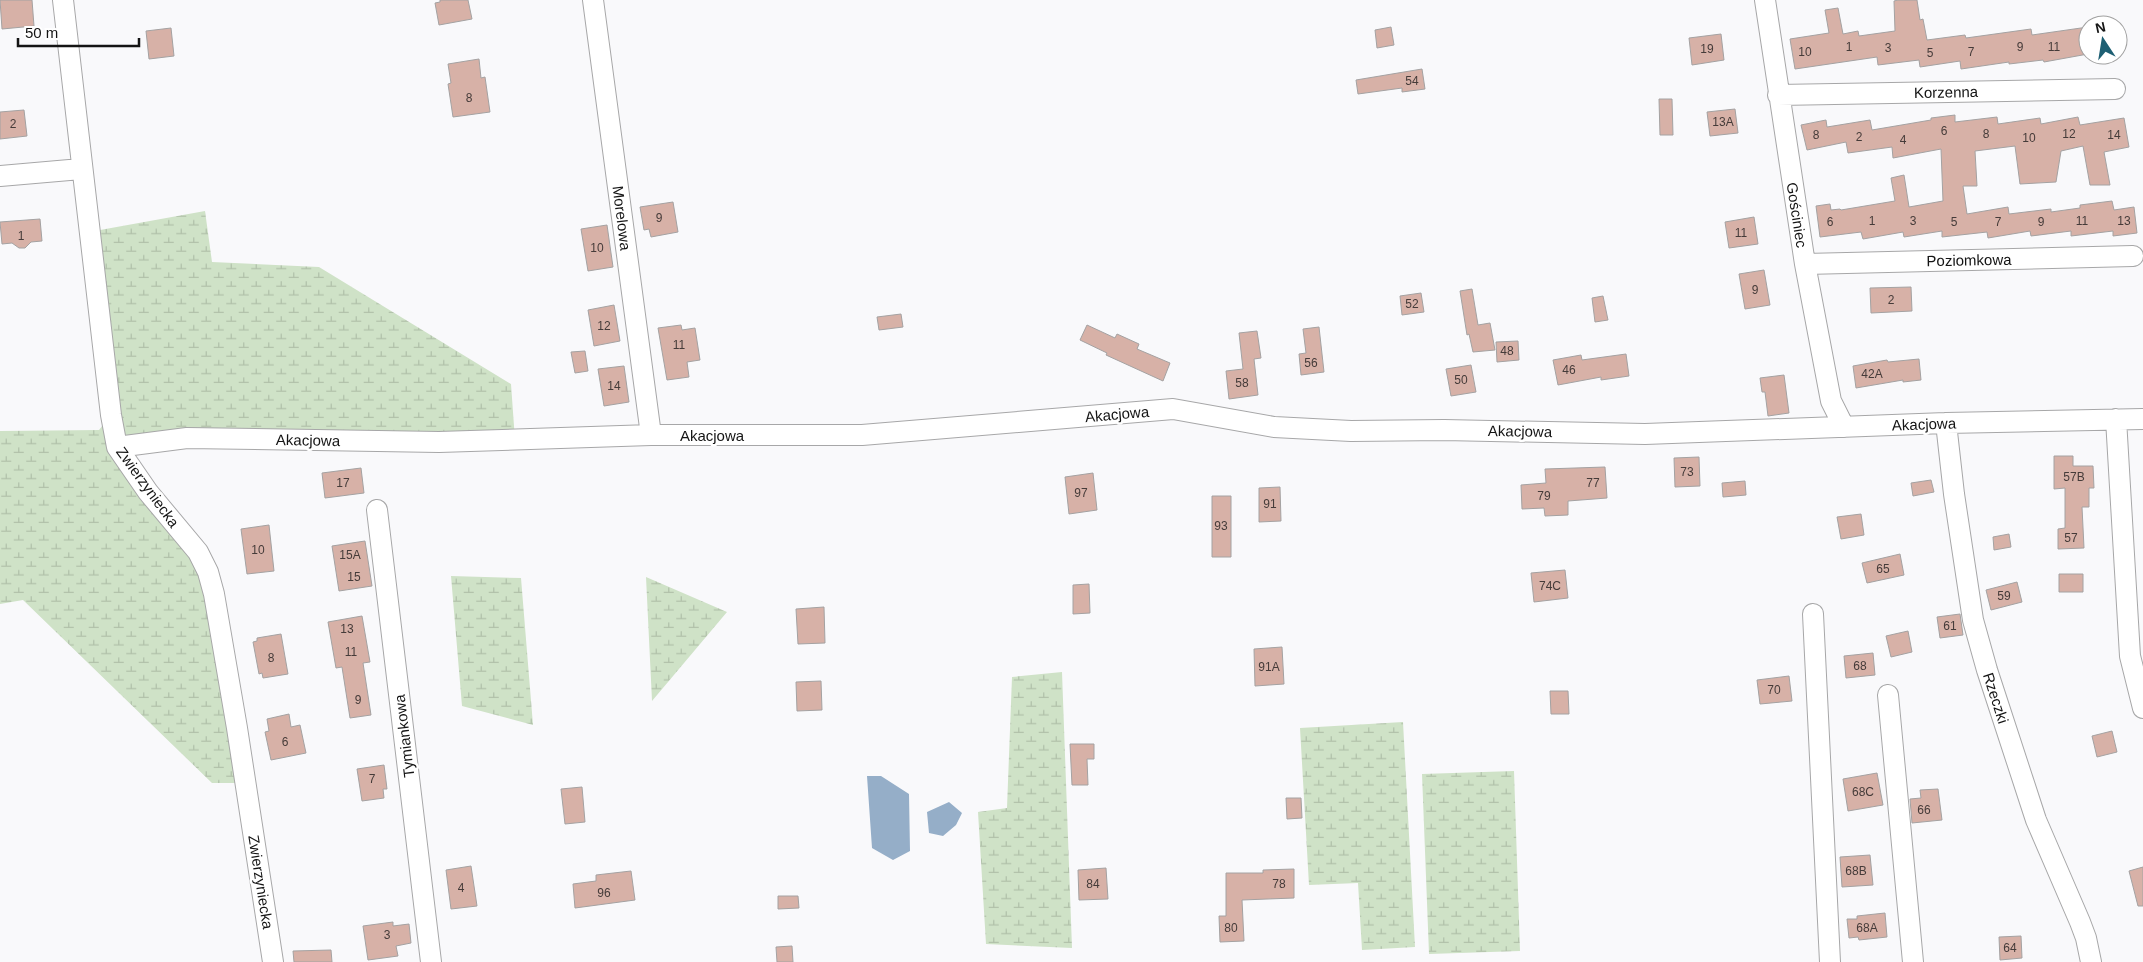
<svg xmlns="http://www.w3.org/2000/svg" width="2143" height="962" font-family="Arial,sans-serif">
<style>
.wetland{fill:url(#wetland-marsh)}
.water{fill:#95aec8}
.building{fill:#d7b1a7;stroke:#a4a2a2}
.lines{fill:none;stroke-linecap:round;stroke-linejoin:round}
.minor-casing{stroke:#a7a7a8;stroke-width:22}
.minor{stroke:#fff;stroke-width:20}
.labels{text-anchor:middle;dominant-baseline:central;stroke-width:5;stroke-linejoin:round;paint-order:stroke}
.number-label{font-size:12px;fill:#453b39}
.street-label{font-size:15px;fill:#141414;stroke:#fff}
</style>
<defs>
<pattern id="wetland-marsh" width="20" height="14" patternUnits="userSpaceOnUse" patternTransform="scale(1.25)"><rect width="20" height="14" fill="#cfe2c7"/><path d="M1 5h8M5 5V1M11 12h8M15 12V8" fill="none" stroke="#b1c1aa"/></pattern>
</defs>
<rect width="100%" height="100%" fill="#f9f9fb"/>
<path class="wetland" d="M205 211 212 262 319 267 511 384 515 440 117 447 198 552 246 783H212L23 600 0 604V431L99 430 111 415 89 232Z
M451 576 521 578 533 725 462 706Z
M646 577 727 612 652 701Z
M1062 672 1072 948 986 944 978 812 1007 808 1012 677Z
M1403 722 1415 947 1362 950 1358 883 1309 885 1300 728Z
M1514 771 1520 951 1429 954 1422 774Z"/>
<path class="water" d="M867 776H881L909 794 910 851 893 860 872 848Z
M949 802 962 813 956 825 943 836 929 833 927 812Z"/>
<path class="building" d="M0 0H32L34 26 2 29Z
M440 0H468L472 19 439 25 435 3 440 2Z
M1898 0H1917L1920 20 1923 19 1927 40 1965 35 1966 38 2031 29 2032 35 2088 27V54L2044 62 2043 60 2009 64V62L1961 69 1960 61 1920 67 1919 60 1878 65 1877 57 1795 69 1790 39 1829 33 1825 10 1838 8 1843 34 1858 31 1859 36 1895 31 1894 1Z
M1391 27 1394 45 1377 48 1375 30Z
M171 28 174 56 149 59 146 31Z
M1721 34 1724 60 1692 65 1689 38Z
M479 59 481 78 485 77 490 112 453 117 448 84 451 83 448 64Z
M1422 69 1425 89 1402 92V88L1358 94 1356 80Z
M1659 99H1672L1673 135H1660Z
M1735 109 1738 133 1710 136 1707 112Z
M24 110 27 136 0 139V112Z
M1955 115V122L1997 117 1998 124 2040 118 2041 124 2078 117 2080 125 2124 118 2129 147 2104 152 2110 185H2090L2083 146 2061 151 2056 182 2020 184 2015 146 1975 151 1977 186H1963L1967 214 2008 207 2009 214 2051 209V212L2080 208V205L2112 201 2114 210 2134 207 2137 233 2113 236V231L2071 236V231L2031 236 2030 231 1988 238 1987 232 1942 237V231L1904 237 1903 232 1863 239 1861 232 1820 237 1816 206 1830 204 1831 210 1840 209 1841 210 1895 201 1891 178 1904 175 1909 207 1943 201 1941 149 1893 158 1892 147 1848 153 1846 142 1807 150 1801 125 1826 120 1827 127 1870 120 1872 130 1931 120V118Z
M673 202 678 232 651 237 649 229 644 230 640 207Z
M1754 217 1758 244 1729 248 1725 222Z
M40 219 42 241 31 242 25 248H19L12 243 2 244 0 222Z
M607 225 613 267 588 271 581 229Z
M1764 270 1770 305 1745 309 1739 274Z
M1911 287 1912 311 1871 313 1870 288Z
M1472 289 1478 325 1490 323 1495 350 1473 352 1469 334 1467 335 1460 291Z
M1421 293 1424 312 1402 315 1400 296Z
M1603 296 1608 320 1595 322 1592 298Z
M614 305 620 341 594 346 588 310Z
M901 314 903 327 879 330 877 317Z
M681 325 682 330 695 328 700 360 687 362 689 377 667 380 658 328Z
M1087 325 1115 338 1117 334 1139 344 1137 349 1170 363 1163 381 1106 355 1107 353 1080 340Z
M1319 327 1324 372 1301 375 1299 354 1306 353 1303 329Z
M1257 331 1261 358 1254 359 1258 395 1229 399 1226 371 1243 369 1239 333Z
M1518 341 1519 360 1497 362 1496 342Z
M585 351 588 371 575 373 571 352Z
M1626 354 1629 376 1601 380V377L1558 385 1553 360 1581 355 1582 360Z
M1919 359 1921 380 1903 382V380L1856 388 1853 366 1887 360 1888 362Z
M1471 365 1476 392 1451 396 1446 369Z
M624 366 629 402 604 406 598 369Z
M1784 375 1789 413 1768 416 1765 392H1762L1760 378Z
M2054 456H2073V466H2093L2094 488H2089V507H2082L2084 548 2058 549V529L2065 528V488L2054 489Z
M1699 457 1700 486 1675 487 1674 458Z
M1605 467 1607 498 1568 501V515L1545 516 1544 508 1522 509 1521 485 1546 483 1545 469Z
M361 468 364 493 325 498 322 473Z
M1093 473 1097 510 1069 514 1065 477Z
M1931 480 1934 492 1913 496 1911 483Z
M1745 481 1746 495 1723 497 1722 483Z
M1280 487 1281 521 1259 522V488Z
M1212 496H1231V557H1212Z
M1861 514 1864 535 1841 539 1837 517Z
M269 525 274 571 247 574 241 529Z
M2009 534 2011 547 1994 550 1993 537Z
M365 541 372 586 339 591 332 546Z
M1900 554 1904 575 1867 583 1862 563Z
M1565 570 1568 598 1534 602 1531 573Z
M2059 574H2083V592H2059Z
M2017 582 2022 602 1991 610 1986 590Z
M1089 584 1090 613 1073 614V585Z
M824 607 825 643 798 644 796 609Z
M1960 614 1963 635 1940 638 1937 617Z
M362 616 370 662 363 663 371 715 350 718 342 667 336 668 328 622Z
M1908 631 1912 652 1891 657 1886 636Z
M281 634 288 674 263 678 262 673 259 674 253 642 257 641V638Z
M1282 647 1284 684 1255 686 1254 649Z
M1873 653 1875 675 1846 678 1844 656Z
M1789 676 1792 701 1760 704 1757 680Z
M821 681 822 710 797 711 796 682Z
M1550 691H1568L1569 714H1551Z
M289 714 291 727 300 725 306 753 271 760 265 732 269 731 267 719Z
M2112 731 2117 752 2097 757 2092 736Z
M1070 744H1094V759H1087L1088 785H1072Z
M384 765 387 789H383L384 798 362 801 357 769Z
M1877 773 1883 805 1848 811 1843 779Z
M582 787 585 822 565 824 561 789Z
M1938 789 1942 820 1912 823 1910 799 1921 798 1920 790Z
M1286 798H1301L1302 818 1287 819Z
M1870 855 1873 885 1842 887 1840 857Z
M471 866 477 906 451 909 446 870Z
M2143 867V906H2138L2129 871Z
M1106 868 1108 899 1079 900 1078 870Z
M1294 869V898L1242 900 1244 941 1220 942 1219 916H1226V873H1263V870Z
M631 871 635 900 575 908 573 884 596 881V875Z
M778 896H798L799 908 778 909Z
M1885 913 1887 937 1859 940 1858 937 1849 938 1847 919H1857V916Z
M393 922V926L409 924 411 943 396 946 398 956 368 960 363 926Z
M2021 936 2022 958 2000 960 1999 937Z
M792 946 793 962H777L776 947Z
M331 950 332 962H294L293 951Z"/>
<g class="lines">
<defs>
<path id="minor" d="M63 0 111 415 117 447 148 492 198 552 208 572 214 594 237 728 273 962
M593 0 651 435
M1765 0 1805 264 1831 401 1844 427
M1778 95 2115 89
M0 176 81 169
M1805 264 2133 256
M2116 419 2130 656 2143 708
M1946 423 1954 494 1973 620 1987 670 2036 820 2080 922 2086 938 2091 962
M117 447 187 438 439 442 651 435H862L1173 409 1274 427 1351 431 1444 430 1645 434 1946 423 2143 419
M377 510 431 962
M1813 614 1830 962
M1888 695 1913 962"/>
</defs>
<use href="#minor" class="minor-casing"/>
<use href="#minor" class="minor"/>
</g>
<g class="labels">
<g class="number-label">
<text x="1849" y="47">1</text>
<text x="2020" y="47">9</text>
<text x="2054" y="47">11</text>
<text x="1888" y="48">3</text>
<text x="1707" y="49">19</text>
<text x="1805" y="52">10</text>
<text x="1971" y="52">7</text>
<text x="1930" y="53">5</text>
<text x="1412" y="81">54</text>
<text x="469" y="98">8</text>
<text x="1723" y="122">13A</text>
<text x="13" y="124">2</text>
<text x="1944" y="131">6</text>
<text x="1986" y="134">8</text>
<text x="2069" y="134">12</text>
<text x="1816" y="135">8</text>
<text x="2114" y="135">14</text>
<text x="1859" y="137">2</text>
<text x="2029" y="138">10</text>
<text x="1903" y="140">4</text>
<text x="659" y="218">9</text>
<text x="1872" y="221">1</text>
<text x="1913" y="221">3</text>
<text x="2082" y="221">11</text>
<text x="2124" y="221">13</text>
<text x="1830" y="222">6</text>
<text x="1954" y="222">5</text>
<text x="1998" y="222">7</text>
<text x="2041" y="222">9</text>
<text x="1741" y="233">11</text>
<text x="21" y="236">1</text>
<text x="597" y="248">10</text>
<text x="1755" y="290">9</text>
<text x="1891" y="300">2</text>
<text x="1412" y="304">52</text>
<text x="604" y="326">12</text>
<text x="679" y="345">11</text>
<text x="1507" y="351">48</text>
<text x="1311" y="363">56</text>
<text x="1569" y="370">46</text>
<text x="1872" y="374">42A</text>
<text x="1461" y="380">50</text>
<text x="1242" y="383">58</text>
<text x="614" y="386">14</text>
<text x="1687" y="472">73</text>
<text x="2074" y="477">57B</text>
<text x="343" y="483">17</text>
<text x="1593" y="483">77</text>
<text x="1081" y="493">97</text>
<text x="1544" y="496">79</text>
<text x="1270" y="504">91</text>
<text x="1221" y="526">93</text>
<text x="2071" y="538">57</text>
<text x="258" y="550">10</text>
<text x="350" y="555">15A</text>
<text x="1883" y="569">65</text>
<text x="354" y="577">15</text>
<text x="1550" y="586">74C</text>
<text x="2004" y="596">59</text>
<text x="1950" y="626">61</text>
<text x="347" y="629">13</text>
<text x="351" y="652">11</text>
<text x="271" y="658">8</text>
<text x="1860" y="666">68</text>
<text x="1269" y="667">91A</text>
<text x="1774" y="690">70</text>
<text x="358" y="700">9</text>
<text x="285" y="742">6</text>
<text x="372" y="779">7</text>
<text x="1863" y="792">68C</text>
<text x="1924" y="810">66</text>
<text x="1856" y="871">68B</text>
<text x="1093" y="884">84</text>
<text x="1279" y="884">78</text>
<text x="461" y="888">4</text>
<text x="604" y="893">96</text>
<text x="1231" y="928">80</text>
<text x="1867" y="928">68A</text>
<text x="387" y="935">3</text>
<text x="2010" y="948">64</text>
</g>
<g class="street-label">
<text transform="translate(1946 92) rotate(-1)">Korzenna</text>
<text transform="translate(1797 215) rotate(81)">Gościniec</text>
<text transform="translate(622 218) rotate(83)">Morelowa</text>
<text transform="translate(1969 260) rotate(-1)">Poziomkowa</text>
<text transform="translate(1117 414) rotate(-5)">Akacjowa</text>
<text transform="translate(1924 424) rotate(-2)">Akacjowa</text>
<text transform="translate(1520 431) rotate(1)">Akacjowa</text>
<text x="712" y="435">Akacjowa</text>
<text transform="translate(308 440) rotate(1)">Akacjowa</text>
<text transform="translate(148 487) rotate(54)">Zwierzyniecka</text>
<text transform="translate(1996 698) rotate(72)">Rzeczki</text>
<text transform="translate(404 736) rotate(-97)">Tymiankowa</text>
<text transform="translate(261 882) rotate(81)">Zwierzyniecka</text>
</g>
</g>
<g transform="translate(2103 40) rotate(348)"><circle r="24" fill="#ffffff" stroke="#a1a1a1"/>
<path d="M0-4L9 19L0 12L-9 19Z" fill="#1e5f73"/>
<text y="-8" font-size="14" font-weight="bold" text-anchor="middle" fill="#141414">N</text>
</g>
<path d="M18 38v8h121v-8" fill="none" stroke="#141414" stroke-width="2.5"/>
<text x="25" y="38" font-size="15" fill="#141414" stroke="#ffffff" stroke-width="4" paint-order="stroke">50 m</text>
</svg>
